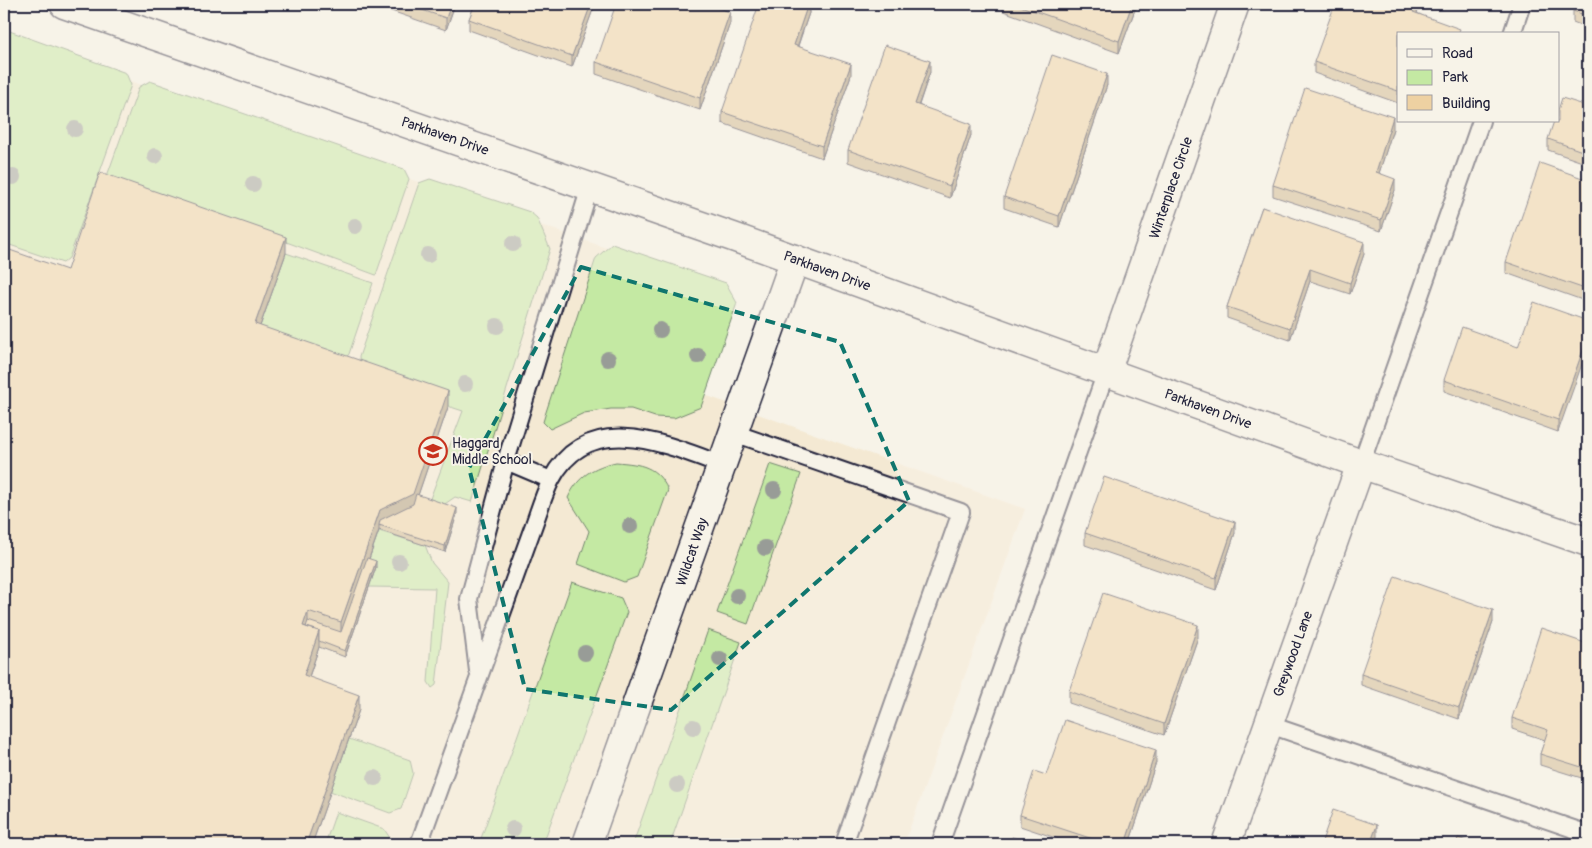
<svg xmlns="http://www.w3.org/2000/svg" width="1592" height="848" font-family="Pangolin,sans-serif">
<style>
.built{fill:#f4e9d3}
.green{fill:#c4e9a3;stroke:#73866f}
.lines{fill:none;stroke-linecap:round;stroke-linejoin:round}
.service-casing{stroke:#22223b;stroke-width:20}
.minor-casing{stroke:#22223b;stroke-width:31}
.tertiary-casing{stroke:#22223b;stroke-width:31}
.service{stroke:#f7f3e8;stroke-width:16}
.minor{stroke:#f7f3e8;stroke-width:28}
.tertiary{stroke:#f7f3e8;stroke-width:28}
.tree{fill:#989c97}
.wall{fill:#cdb48b;stroke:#22223b}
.shaded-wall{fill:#a79271;stroke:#22223b}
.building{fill:#eed1a2;stroke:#22223b}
.marked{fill:none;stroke:#0f766e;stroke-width:4;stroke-dasharray:10 6;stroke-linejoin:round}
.labels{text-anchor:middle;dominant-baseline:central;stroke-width:4;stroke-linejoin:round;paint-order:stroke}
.street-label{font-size:14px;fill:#22223b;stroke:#f7f3e8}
.poi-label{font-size:14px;fill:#22223b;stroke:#f7f3e8;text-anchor:start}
</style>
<rect width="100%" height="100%" fill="#f7f3e8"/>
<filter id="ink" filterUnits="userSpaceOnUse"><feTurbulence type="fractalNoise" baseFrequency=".02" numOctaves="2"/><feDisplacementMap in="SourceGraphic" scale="10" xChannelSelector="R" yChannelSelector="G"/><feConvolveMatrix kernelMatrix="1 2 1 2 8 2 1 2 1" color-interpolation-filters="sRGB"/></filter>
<g filter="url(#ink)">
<path class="built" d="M4 37 732 292 699 393 1025 509 904 844H4Z"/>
<path class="green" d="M4 29 126 73 131 85 69 258 63 263 4 243Z
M150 81 404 169 409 179 376 275 107 176 139 87Z
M430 179 530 212 537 218 550 249 472 502 455 497 439 508 428 504 463 411 362 378 359 357 419 183Z
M612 244 726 283 737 303 701 407 674 418 655 417 631 409H611L584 413 550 429 543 422 546 412 596 258Z
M286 253 373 283 349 354 336 369 255 340Z
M616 462C641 464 657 466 668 490L637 577 624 582 578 564 589 531 568 498C578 476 593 467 616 462Z
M770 464 801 474 748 624 717 613Z
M379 531 425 545 432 563 448 582 436 685 432 688 428 682 435 588 369 587 376 567 367 564Z
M572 582 621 598 627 612 543 844H479Z
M708 630 741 642 670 844H633Z
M349 739 410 760 413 773 401 809 390 813 330 791Z
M336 812 384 829 390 838 388 844H325Z"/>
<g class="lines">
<defs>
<path id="service" d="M1512 34 1522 4
M734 433 961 512 844 844
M506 461 551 480
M1361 464 1481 121
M478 671 469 599 506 461 590 187
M1267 724 1588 834
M419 844 532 530C538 514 543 496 551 480 588 409 666 444 722 465
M940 844 1106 372"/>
<path id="minor" d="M1106 372 1235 4
M587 844 795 259
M1226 844 1361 464"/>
<path id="tertiary" d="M64 4 733 237 1361 464 1588 542"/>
</defs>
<use href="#service" class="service-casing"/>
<use href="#minor" class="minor-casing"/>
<use href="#tertiary" class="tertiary-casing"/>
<use href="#service" class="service"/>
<use href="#minor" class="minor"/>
<use href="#tertiary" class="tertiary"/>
</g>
<g class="tree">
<circle cx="75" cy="129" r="8"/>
<circle cx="155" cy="156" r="8"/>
<circle cx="13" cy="177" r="8"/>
<circle cx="253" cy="184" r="8"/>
<circle cx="355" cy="226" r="8"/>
<circle cx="513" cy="244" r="8"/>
<circle cx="428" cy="255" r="8"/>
<circle cx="497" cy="326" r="8"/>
<circle cx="660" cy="330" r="8"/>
<circle cx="698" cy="356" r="8"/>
<circle cx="608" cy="359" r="8"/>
<circle cx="465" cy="384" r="8"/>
<circle cx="774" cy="490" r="8"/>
<circle cx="630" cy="526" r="8"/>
<circle cx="765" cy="548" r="8"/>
<circle cx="399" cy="562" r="8"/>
<circle cx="737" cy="596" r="8"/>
<circle cx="585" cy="653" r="8"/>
<circle cx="720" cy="659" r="8"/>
<circle cx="693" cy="727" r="8"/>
<circle cx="375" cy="778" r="8"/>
<circle cx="677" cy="785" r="8"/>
<circle cx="513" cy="829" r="8"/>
</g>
<path class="wall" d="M371 4H455L446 30Z
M475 4H595L572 67 469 30V19Z
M809 4V13L798 46 851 75 822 158 722 123V112Z
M1003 4H1137L1119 53 1003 11Z
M1588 4V28L1573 22V11Z
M1417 13 1460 34H1398V103L1314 73V62Z
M730 23 700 110 596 74V62Z
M930 72 919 105 971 135 950 198 848 162V150Z
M1107 85 1059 227 1004 208V197Z
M1588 93V164L1548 150V139L1584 105Z
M1393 129 1379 173 1395 190 1381 231 1273 196V185Z
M1588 180V302L1506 273V262Z
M1262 207 1364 254 1350 294 1310 281 1290 340 1227 318V307Z
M286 253 260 326 448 407 418 495 457 514 445 552 379 530 369 559 376 567 345 657 319 647 309 677 359 710 312 844H4L67 270Z
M1588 321 1558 432 1444 391V380L1518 347Z
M1085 533H1235L1216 590 1085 545Z
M1493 622 1459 719 1361 685V674Z
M1198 637 1164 735 1069 703V691Z
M1588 644V780L1540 765V754L1545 740 1512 729V718Z
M1156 762 1129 844H1074L1020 826V815L1046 775Z"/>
<path class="shaded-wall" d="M451 4H455L446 30V18Z
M591 4H595L572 67V56Z
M808 4 809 13 794 56V45Z
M1132 4H1137L1119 53V41Z
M1416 4H1421L1413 23V12Z
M730 12V23L700 110V98Z
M930 61V72L915 115V104Z
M851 64V75L822 158V146Z
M1107 74V85L1059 227V216Z
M1393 117V129L1376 183V172Z
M971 124V135L950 198V186Z
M1395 179V190L1381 231V220Z
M286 237V253L255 340V324Z
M1364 242V254L1350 294V283Z
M1310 269V281L1290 340V328Z
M1588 336V347L1558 432V420Z
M448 391V407L413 510 380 526 379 525V530L341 638V622L380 510Z
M457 508V514L445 552V546Z
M1235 522V533L1216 590V578Z
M376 561V567L345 657V651Z
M1493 610V622L1459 719V708Z
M308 611V627L303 626Z
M1198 625V637L1164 735V724Z
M319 631V647L304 691V675Z
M359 695V710L312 844H306Z
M1156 750V762L1129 844H1125Z
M1377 825V837L1374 844 1372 839Z"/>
<path class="building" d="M404 4H451L446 18Z
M475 4H591L572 56 469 19Z
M616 4H707L730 12 700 98 596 62Z
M759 4H808L794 45 851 64 822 146 722 112Z
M1015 4H1132L1119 41Z
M1335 4H1416L1413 12 1460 29 1458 34H1398V91L1314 62Z
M1575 4H1588V16L1573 11Z
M885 45 930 61 915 104 971 124 950 186 848 150Z
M1052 55 1107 74 1059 216 1004 197Z
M1305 88 1393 117 1376 172 1395 179 1381 220 1273 185Z
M1588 93V153L1548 139 1554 121H1558V110L1562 98 1584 105Z
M1540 163 1588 180V290L1506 262Z
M100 172 286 237 255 324 448 391 413 494 380 510 341 622 308 611 303 626 319 631 304 675 359 695 306 844H4V248L67 270Z
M1262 207 1364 242 1350 283 1310 269 1290 328 1227 307Z
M1534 302 1588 321V336L1558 420 1444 380 1462 327 1518 347Z
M1104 477 1235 522 1216 578 1085 533Z
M416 494 457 508 445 546 379 525 380 520 413 504Z
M367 558 376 561 345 651 319 641V631L306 627 308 621 341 632Z
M1395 576 1493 610 1459 708 1361 674Z
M1103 593 1198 625 1164 724 1069 691Z
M1541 628 1588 644V769L1540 754 1548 730 1512 718Z
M1065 720 1156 750 1125 844H1108L1020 815 1034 771 1046 775Z
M1333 810 1377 825 1372 839 1388 844H1321Z
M1012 837 1033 844H1010Z
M1458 838 1475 844H1456Z"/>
</g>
<path d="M0 0H1592V848H0ZM581 267 840 342 909 501 671 710 525 689 469 468Z" fill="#f7f3e8" fill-opacity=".55" fill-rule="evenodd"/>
<path class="marked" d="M581 267 840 342 909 501 671 710 525 689 469 468Z"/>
<defs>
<symbol id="school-ring" viewBox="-11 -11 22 22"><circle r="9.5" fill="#f7f3e8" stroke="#c8321e" stroke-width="1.5"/><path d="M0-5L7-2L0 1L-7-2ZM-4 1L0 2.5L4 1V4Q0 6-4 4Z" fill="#c8321e"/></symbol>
</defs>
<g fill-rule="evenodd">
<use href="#school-ring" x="417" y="435" width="32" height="32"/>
</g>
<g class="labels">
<g class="street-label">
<text transform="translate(445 136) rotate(19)">Parkhaven Drive</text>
<text transform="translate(1171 188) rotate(-71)">Winterplace Circle</text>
<text transform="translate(827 271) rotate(20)">Parkhaven Drive</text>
<text transform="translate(1208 409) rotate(20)">Parkhaven Drive</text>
<text transform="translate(692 552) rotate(-71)">Wildcat Way</text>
<text transform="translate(1293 654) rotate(-70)">Greywood Lane</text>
</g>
<g class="poi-label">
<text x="452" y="443">Haggard<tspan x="452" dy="16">Middle School</tspan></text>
</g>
</g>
<rect width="1592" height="848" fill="none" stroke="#f7f3e8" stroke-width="20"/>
<rect x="10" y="10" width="1572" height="828" fill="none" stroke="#22223b" stroke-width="2" filter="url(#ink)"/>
<rect x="1397" y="32" width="162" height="90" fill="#f7f3e8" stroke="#a29fa3"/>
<rect x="1407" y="49" width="25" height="8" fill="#f7f3e8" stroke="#a29fa3"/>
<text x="1442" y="58" font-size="15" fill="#22223b">Road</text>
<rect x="1407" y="70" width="25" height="15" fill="#c4e9a3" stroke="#a29fa3"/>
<text x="1442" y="82" font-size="15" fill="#22223b">Park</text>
<rect x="1407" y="95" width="25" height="15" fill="#eed1a2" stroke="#a29fa3"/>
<text x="1442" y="108" font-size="15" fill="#22223b">Building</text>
</svg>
